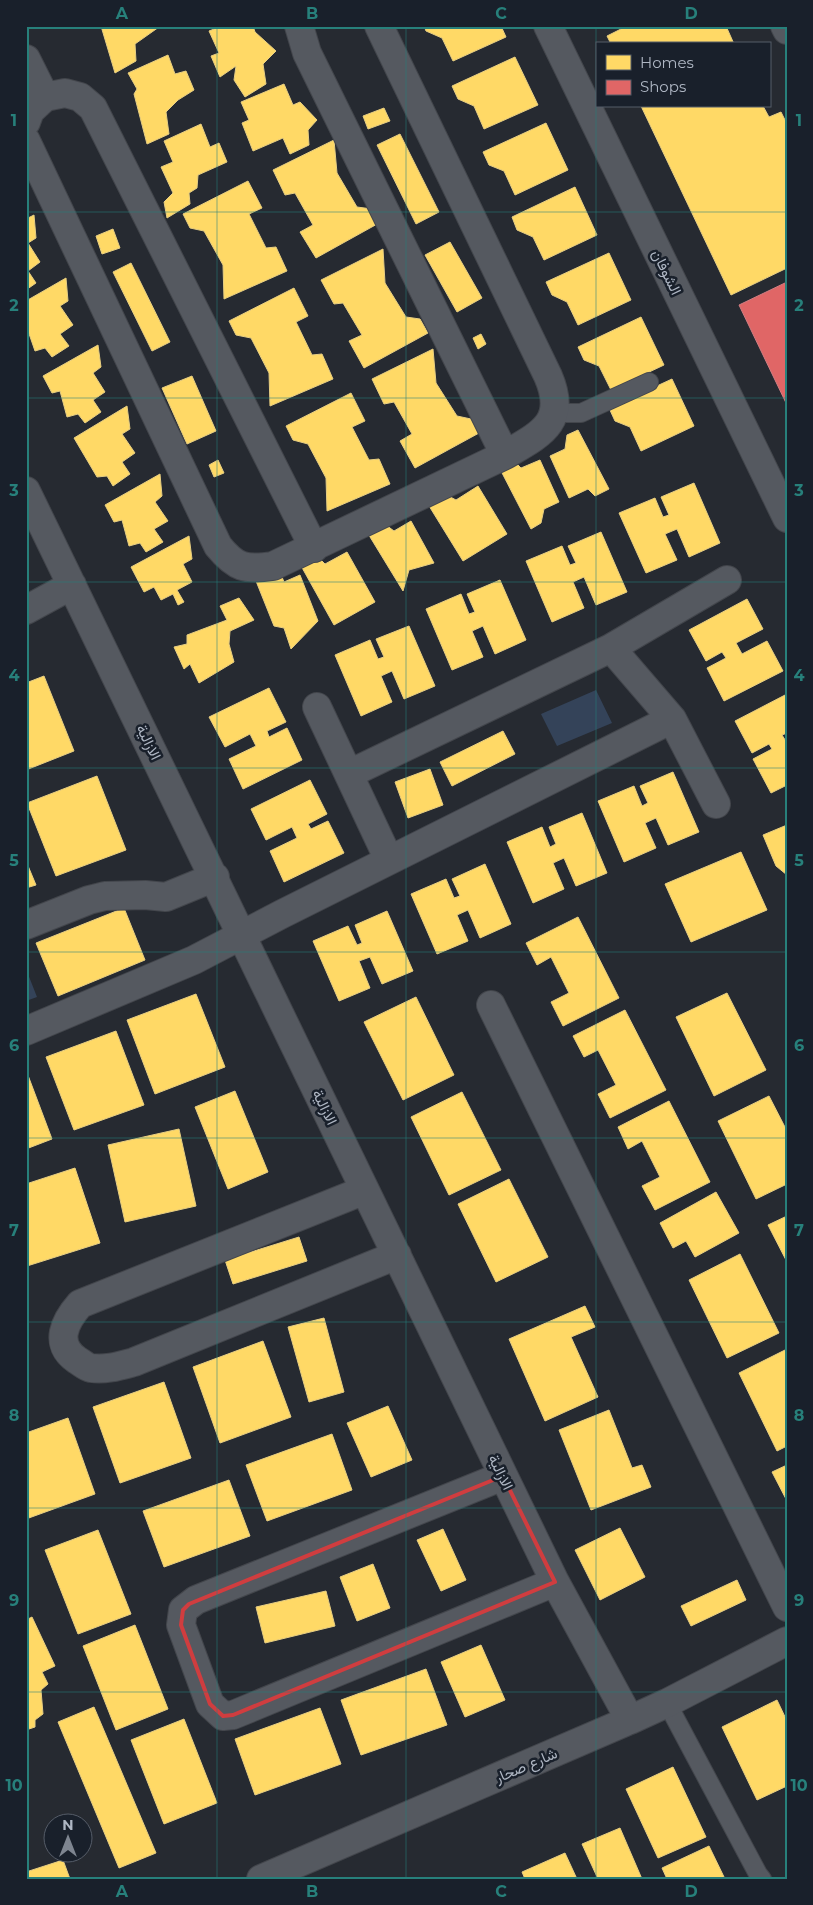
<svg xmlns="http://www.w3.org/2000/svg" width="813" height="1905" font-family="Montserrat,Vazirmatn,sans-serif">
<style>
.water{fill:#344359}
.homes{fill:#ffd966;stroke:#e7ce82}
.shops{fill:#e06666;stroke:#d17e82}
.lines{fill:none;stroke-linecap:round;stroke-linejoin:round}
.service-casing{stroke:#43464c;stroke-width:20}
.minor-casing{stroke:#43464c;stroke-width:30}
.tertiary-casing{stroke:#43464c;stroke-width:30}
.service{stroke:#555960;stroke-width:18}
.minor{stroke:#555960;stroke-width:28}
.tertiary{stroke:#555960;stroke-width:28}
.marked{fill:none;stroke:#d03d3f;stroke-width:4;stroke-linejoin:round}
.grid{fill:none;stroke:#27807b;stroke-width:1;stroke-opacity:0.55}
.labels{text-anchor:middle;dominant-baseline:central;stroke-width:5;stroke-linejoin:round;paint-order:stroke}
.street-label{font-size:15px;fill:#aeb6c3;stroke:#19202b}
.neatline{fill:none;stroke:#27807b;stroke-width:2}
.grid-label{font-size:16px;text-anchor:middle;font-weight:bold;fill:#27807b}
</style>
<rect width="100%" height="100%" fill="#262a31"/>
<path class="water" d="M596 690 612 723 557 746 541 714Z
M26 969 37 997 26 1001Z"/>
<path class="homes" d="M101 26H158L159 27 135 44 136 61 115 73Z
M222 26H253L255 32 276 51 263 64 266 84 245 97 234 80 236 66 220 77 211 56 219 53 209 31Z
M424 26H501L506 37 453 61 442 38 426 31Z
M627 26H726L734 44H611L607 36Z
M168 55 175 74 186 71 194 90 178 100 166 112 169 134 147 144 134 94 137 89 128 73Z
M515 57 538 105 484 129 474 106 458 99 452 86Z
M284 84 293 105 300 102 317 120 308 130 309 145 290 154 283 138 253 151 242 123 249 120 241 102Z
M641 106H763L769 117 781 112 787 124V268L731 295Z
M384 108 390 121 368 129 363 116Z
M546 123 568 170 515 195 504 171 489 165 483 152Z
M201 124 210 147 219 143 227 162 198 175 197 188 189 193 190 204 167 218 164 202 173 193 161 167 173 162 164 141Z
M400 134 439 212 416 224 377 145Z
M334 140 337 173 357 207 372 209 379 223 316 258 300 232 313 225 295 193 285 195 273 170Z
M248 181 262 208 249 214 266 248 276 247 287 271 224 299 223 265 204 231 190 228 183 214Z
M575 187 597 235 544 260 533 237 517 230 512 217Z
M34 215 36 238 28 243 40 262 28 271 36 283 26 290V219Z
M113 229 120 248 102 254 96 236Z
M450 242 482 298 457 312 425 255Z
M383 249 385 283 406 317 420 319 428 333 364 368 349 341 362 335 343 303 334 304 321 280Z
M609 253 631 300 578 325 567 302 552 295 546 282Z
M131 263 170 342 152 351 113 272Z
M66 278 68 301 60 306 73 325 60 334 69 346 52 357 45 348 35 351 26 325V301Z
M294 288 308 316 296 322 312 355 322 354 333 379 270 406 269 373 251 338 236 335 229 321Z
M641 317 664 365 611 390 599 366 584 360 578 347Z
M481 334 486 344 478 349 473 338Z
M98 345 101 367 93 373 105 392 93 400 101 412 85 423 78 414 67 417 60 391 52 393 43 376Z
M433 349 436 383 457 416 471 419 479 433 415 468 400 441 412 434 394 402 384 404 372 379Z
M192 376 216 431 187 444 162 388Z
M672 379 694 426 641 451 630 427 615 421 609 408Z
M351 393 365 421 352 427 369 460 379 459 390 484 327 511 326 478 308 444 293 440 286 426Z
M127 406 130 429 122 434 135 453 122 462 130 474 113 486 107 476 97 477 74 438Z
M578 430 609 489 595 496 588 489 569 498 550 456 565 449 567 435Z
M218 460 224 473 214 477 209 465Z
M540 460 559 502 544 509 541 523 531 529 500 469 515 462 521 468Z
M160 474 162 496 155 502 168 521 154 529 163 542 146 552 140 543 129 546 122 520 114 522 105 505Z
M694 483 720 543 689 557 677 529 665 534 677 560 646 573 619 513 655 498 663 517 669 515 661 497Z
M478 486 507 534 463 561 426 501 441 492 456 500Z
M411 521 434 563 409 570 403 591 367 532 382 522 394 531Z
M601 532 627 592 596 605 584 577 573 582 584 608 552 622 526 561 562 546 570 565 576 563 568 546Z
M189 536 192 559 183 564 192 582 177 590 184 602 178 605 173 594 161 600 154 587 144 592 131 567Z
M347 552 375 602 334 625 300 564 316 555 325 564Z
M280 572 284 582 300 575 318 621 291 649 284 628 274 626 256 581Z
M500 580 526 640 495 654 483 626 472 631 483 657 452 670 426 609 461 594 469 614 475 612 467 594Z
M239 598 254 620 230 631 229 644 234 662 199 683 190 664 184 669 174 647 187 644V635L227 620 220 606Z
M747 599 763 629 736 643 742 654 767 641 783 671 724 701 707 668 726 658 722 652 706 661 689 630Z
M409 626 435 686 404 699 392 671 381 676 392 702 361 716 335 655 370 640 378 659 384 657 376 639Z
M44 676 74 751 26 770V683Z
M269 688 286 722 267 731 269 737 287 728 302 760 243 789 229 759 256 746 250 734 225 747 209 717Z
M787 694V733L782 735 787 743V785L771 793 753 759 772 749 769 744 752 753 735 721Z
M503 731 515 754 452 786 440 762Z
M430 769 443 805 408 818 395 782Z
M673 772 699 832 668 845 656 818 645 823 656 848 624 862 598 801 634 786 642 806 648 803 640 786Z
M97 776 126 850 56 876 27 803Z
M310 780 327 814 308 824 311 829 328 821 344 853 284 882 270 851 297 838 292 827 266 840 251 809Z
M582 813 607 873 576 886 564 858 553 863 564 889 533 903 507 842 542 827 550 847 556 844 549 827Z
M787 825V875L776 866 763 835Z
M741 852 767 910 691 942 665 884Z
M26 861 36 885 26 888Z
M485 864 511 924 480 938 468 910 457 915 468 941 437 954 411 894 446 879 454 898 460 896 452 879Z
M124 908 145 960 58 996 36 943Z
M387 911 413 971 382 984 370 957 359 961 370 988 339 1001 313 941 348 926 357 945 362 943 355 925Z
M578 917 619 998 563 1026 551 1002 569 993 551 957 537 965 526 943Z
M727 993 766 1070 714 1096 676 1017Z
M196 994 225 1067 155 1094 127 1020Z
M416 997 454 1075 403 1100 364 1022Z
M625 1010 666 1090 610 1118 598 1094 616 1085 598 1050 584 1057 573 1036Z
M116 1031 144 1105 74 1130 46 1057Z
M26 1070 52 1139 26 1149Z
M235 1091 268 1172 228 1189 195 1107Z
M462 1092 501 1170 449 1195 411 1117Z
M769 1096 787 1131V1184L756 1199 718 1121Z
M669 1101 710 1182 655 1210 642 1186 660 1177 642 1141 628 1149 618 1127Z
M179 1129 196 1206 125 1222 108 1145Z
M75 1168 100 1243 27 1266 26 1184Z
M509 1179 548 1257 496 1282 458 1204Z
M716 1192 739 1233 695 1257 686 1241 673 1248 660 1223Z
M787 1216V1262L768 1225Z
M299 1237 307 1261 233 1284 225 1260Z
M740 1254 779 1333 727 1358 689 1280Z
M585 1306 595 1327 571 1337 598 1397 545 1421 509 1339Z
M324 1318 344 1392 309 1402 288 1327Z
M263 1341 291 1417 220 1443 193 1367Z
M787 1349V1446L777 1451 739 1373Z
M164 1382 191 1458 120 1483 93 1407Z
M388 1406 412 1460 371 1477 347 1423Z
M609 1410 632 1468 642 1465 651 1487 591 1510 559 1430Z
M68 1418 95 1494 26 1519V1433Z
M332 1434 352 1490 267 1521 246 1465Z
M787 1465V1501L772 1472Z
M229 1480 250 1536 164 1567 143 1511Z
M620 1528 645 1577 600 1600 575 1550Z
M443 1529 466 1580 441 1591 417 1540Z
M98 1530 131 1614 78 1634 45 1550Z
M373 1564 390 1608 357 1621 340 1577Z
M737 1580 746 1600 691 1626 681 1606Z
M326 1591 335 1626 265 1643 256 1607Z
M32 1617 55 1666 42 1672 48 1684 41 1690 43 1714 35 1720V1727L26 1730V1620Z
M135 1625 168 1709 116 1730 83 1646Z
M481 1645 505 1700 465 1717 441 1662Z
M426 1669 447 1725 361 1755 341 1700Z
M777 1700 787 1721V1786L757 1800 722 1727Z
M94 1707 156 1853 119 1868 58 1722Z
M320 1708 341 1764 255 1795 235 1739Z
M184 1719 217 1803 164 1824 131 1740Z
M673 1767 706 1837 658 1858 626 1789Z
M620 1828 642 1879H598L582 1844Z
M709 1846 725 1879H667L662 1868Z
M565 1853 577 1879H525L522 1872Z
M63 1860 70 1879H26V1872Z"/>
<path class="shops" d="M787 282V405L739 305Z"/>
<g class="lines">
<defs>
<path id="service" d="M555 410 564 413H581L649 382
M667 1703 758 1874 762 1879"/>
<path id="minor" d="M299 26 307 53 505 455
M548 26 787 518
M26 59 45 97
M26 122 30 111 45 97 65 93 80 97 93 108 314 548
M26 141 218 546C236 568 245 570 273 566L505 455C541 434 568 422 548 376L379 26
M26 491 555 1582 630 1720
M26 610 72 585
M611 648 672 719 716 804
M317 707 389 860
M349 774 611 648 727 580
M26 925 89 900 105 896 145 895 166 897 215 877
M491 1005 787 1607
M26 1031 194 960 282 914 672 719
M365 1190 80 1304C65 1321 53 1344 77 1360 82 1363 86 1367 91 1368 106 1370 119 1366 134 1362L397 1255
M503 1476 196 1600 183 1610 181 1625 210 1704 223 1716 233 1715 555 1582
M261 1879 630 1720 667 1703 787 1641"/>
<path id="tertiary" d="M785 26 787 30"/>
</defs>
<use href="#service" class="service-casing"/>
<use href="#minor" class="minor-casing"/>
<use href="#tertiary" class="tertiary-casing"/>
<use href="#service" class="service"/>
<use href="#minor" class="minor"/>
<use href="#tertiary" class="tertiary"/>
</g>
<path class="marked" d="M503 1476 555 1582 233 1715 223 1716 210 1704 181 1625 183 1610 189 1604Z"/>
<path class="grid" d="M217 26V1879M406 26V1879M596 26V1879M26 212H787M26 398H787M26 582H787M26 768H787M26 952H787M26 1138H787M26 1322H787M26 1508H787M26 1692H787"/>
<g class="labels">
<g class="street-label">
<text transform="translate(667 272) rotate(64)">الشوفان</text>
<text transform="translate(149 742) rotate(64)">الازالية</text>
<text transform="translate(325 1107) rotate(64)">الازالية</text>
<text transform="translate(501 1472) rotate(64)">الازالية</text>
<text transform="translate(526 1765) rotate(-23)">شارع صحار</text>
</g>
</g>
<rect width="813" height="1905" fill="none" stroke="#19202b" stroke-width="55"/>
<rect x="596" y="42" width="175" height="65" fill="#19202b" stroke="#555c68"/>
<rect x="606" y="55" width="25" height="15" fill="#ffd966" stroke="#555c68"/>
<text x="640" y="68" font-size="15" fill="#aeb6c3">Homes</text>
<rect x="606" y="80" width="25" height="15" fill="#e06666" stroke="#555c68"/>
<text x="640" y="92" font-size="15" fill="#aeb6c3">Shops</text>
<g transform="translate(68 1838)"><circle r="24" fill="#19202b" stroke="#555c68"/>
<path d="M0-4L9 19L0 12L-9 19Z" fill="#7e8590"/>
<text y="-8" font-size="14" font-weight="bold" text-anchor="middle" fill="#aeb6c3">N</text>
</g>
<rect x="28" y="28" width="758" height="1850" class="neatline"/>
<g class="grid-label">
<text x="122" y="19">A</text>
<text x="312" y="19">B</text>
<text x="501" y="19">C</text>
<text x="691" y="19">D</text>
<text x="14" y="126">1</text>
<text x="799" y="126">1</text>
<text x="14" y="311">2</text>
<text x="799" y="311">2</text>
<text x="14" y="496">3</text>
<text x="799" y="496">3</text>
<text x="14" y="681">4</text>
<text x="799" y="681">4</text>
<text x="14" y="866">5</text>
<text x="799" y="866">5</text>
<text x="14" y="1051">6</text>
<text x="799" y="1051">6</text>
<text x="14" y="1236">7</text>
<text x="799" y="1236">7</text>
<text x="14" y="1421">8</text>
<text x="799" y="1421">8</text>
<text x="14" y="1606">9</text>
<text x="799" y="1606">9</text>
<text x="14" y="1791">10</text>
<text x="799" y="1791">10</text>
<text x="122" y="1897">A</text>
<text x="312" y="1897">B</text>
<text x="501" y="1897">C</text>
<text x="691" y="1897">D</text>
</g>
</svg>
